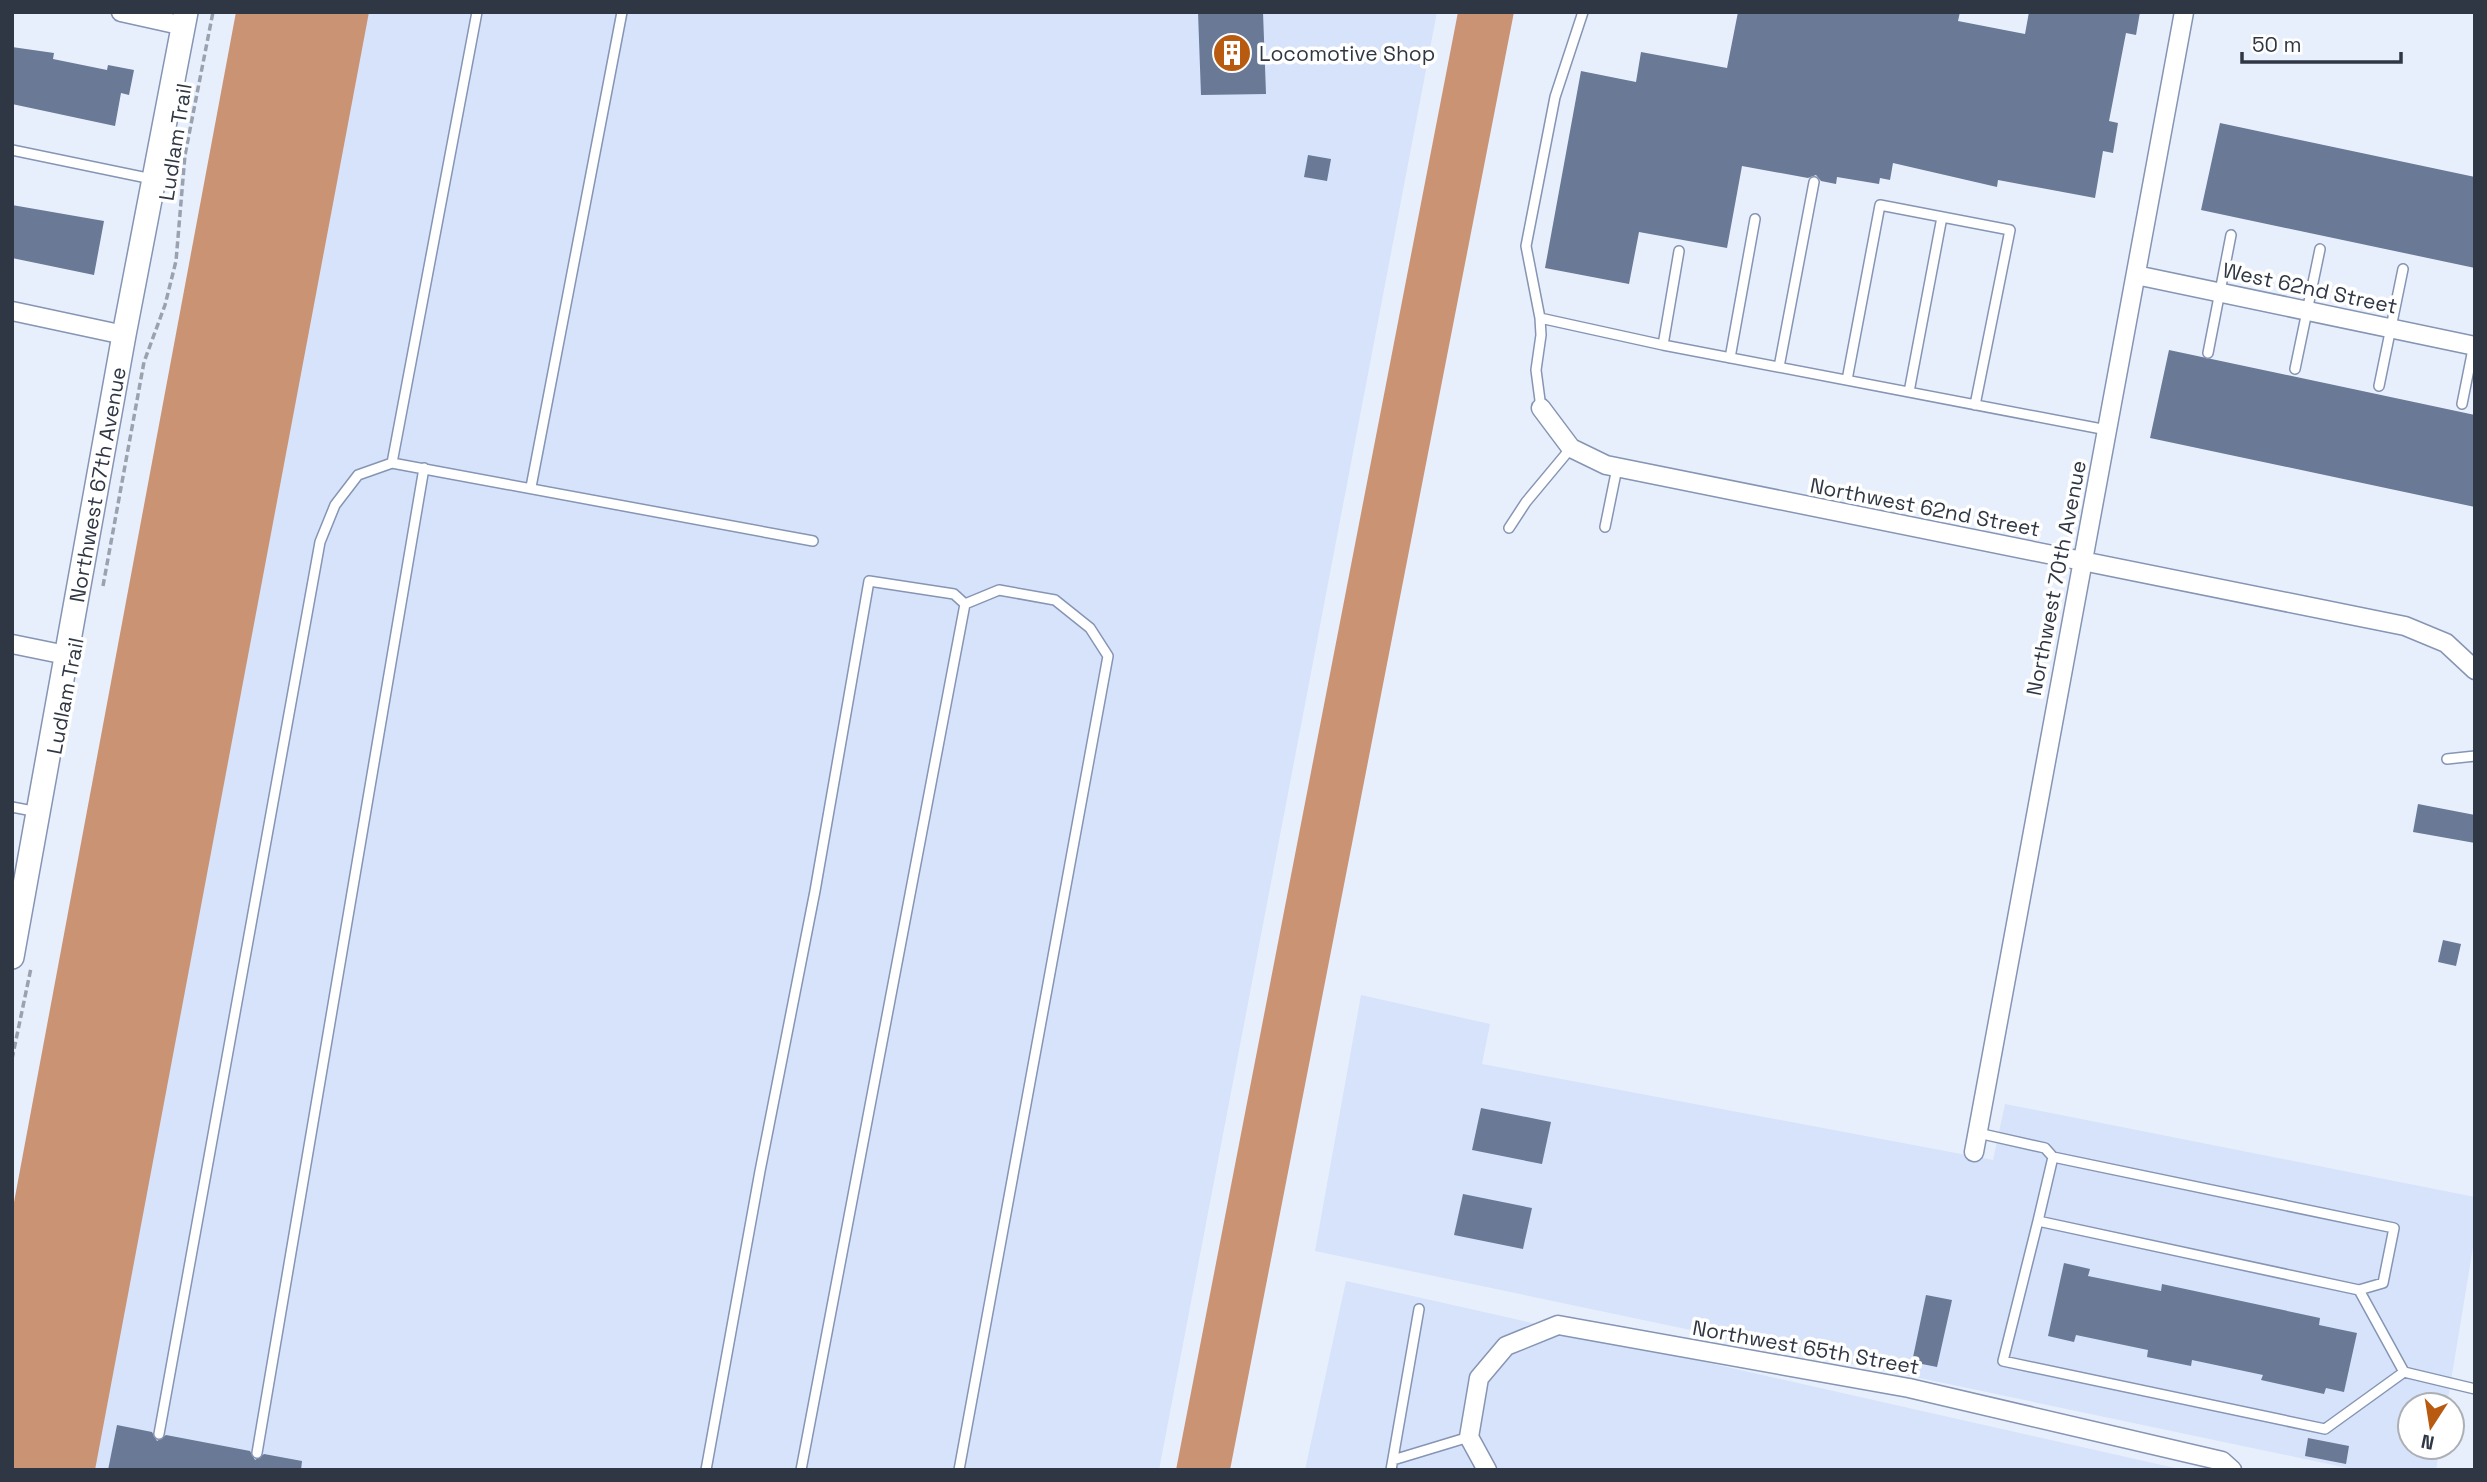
<svg xmlns="http://www.w3.org/2000/svg" width="2487" height="1482" font-family="'Space Grotesk',sans-serif">
<style>
.built{fill:#d6e3fb}
.water{fill:#ca9374}
.building{fill:#697996}
.lines{fill:none;stroke-linecap:round;stroke-linejoin:round}
.service-casing{stroke:#8595b3;stroke-width:12}
.minor-casing{stroke:#8595b3;stroke-width:21}
.tertiary-casing{stroke:#8595b3;stroke-width:26}
.path{stroke:#9ba2af;stroke-width:3.5;stroke-dasharray:7 3.5;stroke-linecap:butt}
.service{stroke:#fff;stroke-width:9}
.minor{stroke:#fff;stroke-width:18}
.tertiary{stroke:#fff;stroke-width:23}
.labels{text-anchor:middle;dominant-baseline:central;stroke-width:7;stroke-linejoin:round;paint-order:stroke}
.poi-label{font-size:21px;fill:#303744;stroke:#fff;text-anchor:start}
.street-label{font-size:21px;fill:#303744;stroke:#fff}
</style>
<rect width="100%" height="100%" fill="#e8effc"/>
<path class="built" d="M338 12H1437L1159 1470H92Z
M1361 995 1490 1024 1482 1064 1993 1160 2005 1104 2475 1197V1235L2447 1405H2410V1447H2440L2436 1470H2357L1315 1251Z
M1346 1281 2184 1470H1305Z"/>
<path class="water" d="M236 12H369L95 1470H12V1213Z
M1458 12H1514L1230 1470H1176Z"/>
<path class="building" d="M1198 12H1263L1266 94 1201 95Z
M1738 12H1960L1958 21 2025 34 2029 12H2140L2136 35 2126 33 2109 121 2118 123 2113 153 2103 151 2095 198 1998 180 1997 187 1893 163 1890 180 1880 178 1879 184 1837 177 1836 184 1821 181 1816 175 1808 178 1742 166 1727 248 1639 232 1629 284 1545 268 1581 71 1636 82 1641 52 1727 68Z
M12 47 54 53 53 59 107 70 108 65 134 70 129 95 121 93 115 126 12 104Z
M2220 123 2475 177V268L2201 210Z
M1308 155 1331 159 1327 181 1304 177Z
M12 205 104 221 94 275 12 258Z
M2169 350 2475 415V507L2150 438Z
M2418 804 2475 815V843L2413 832Z
M2443 940 2461 944 2456 966 2438 962Z
M1481 1108 1551 1122 1542 1164 1472 1150Z
M1463 1194 1532 1208 1523 1249 1454 1235Z
M2064 1263 2090 1269 2088 1276 2161 1291 2162 1284 2320 1318 2319 1325 2357 1333 2344 1392 2326 1388 2324 1394 2261 1380 2263 1375 2192 1360 2191 1366 2147 1357 2148 1350 2076 1335 2074 1342 2048 1336Z
M1926 1295 1952 1300 1937 1367 1912 1362Z
M117 1425 152 1432 157 1441 166 1435 250 1451 255 1460 264 1454 302 1461 301 1470H108Z
M2308 1438 2349 1446 2346 1464 2305 1456Z"/>
<g class="lines">
<defs>
<path id="service" d="M12 150 152 179
M1679 251 1663 345 2107 430
M1540 318 1663 345
M2208 353 2231 235
M1730 358 1755 219
M1779 367 1814 182
M2295 369 2320 249
M1847 380 1880 205 2010 230 1975 405
M2379 386 2403 269
M1909 392 1942 217
M2462 404 2474 344
M1541 408 1536 370 1541 335 1540 318 1526 246 1555 97 1583 12
M392 463 477 12
M531 487 622 12
M1605 527 1617 468
M1509 528 1526 502 1571 448
M2447 759 2475 756
M12 807 38 812
M1978 1133 2045 1148 2053 1157
M2038 1221 2053 1157 2394 1228 2383 1283 2359 1290
M2404 1372 2325 1429 2003 1361 2038 1221 2359 1290 2404 1372 2475 1389
M159 1434 320 542 335 505 358 475 392 463 813 541
M257 1453 424 468
M1393 1460 1469 1437
M706 1470 760 1171 815 891 869 581 954 594 965 604
M801 1470 965 604 999 590 1055 600 1090 628 1108 656 959 1470
M1391 1470 1419 1309"/>
<path id="minor" d="M121 12 184 26
M2136 275 2475 346
M12 311 124 335
M1541 408 1571 448 1606 465 2405 626 2446 643 2475 670
M12 644 66 655
M1974 1152 2184 12
M1487 1470 1469 1437 1479 1378 1506 1346 1558 1325 1909 1388 2222 1461 2232 1470"/>
<g id="tertiary">
<path id="s1" d="M12 957 124 335 186 12"/>
</g>
</defs>
<use href="#service" class="service-casing"/>
<use href="#minor" class="minor-casing"/>
<use href="#tertiary" class="tertiary-casing"/>
<path class="path" d="M103 586 144 362 165 305 176 261 185 155 213 12
M12 1059 31 968"/>
<use href="#service" class="service"/>
<use href="#minor" class="minor"/>
<use href="#tertiary" class="tertiary"/>
</g>
<defs>
<symbol id="building-disc" viewBox="-11 -11 22 22"><circle r="9.5" fill="#b85a0f" stroke="#fff"/><path d="M-4-6H4V6H1V3H-1V6H-4ZM-2.5-4.3h1.7v1.8h-1.7ZM.8-4.3h1.7v1.8H.8ZM-2.5-1h1.7V.8h-1.7ZM.8-1h1.7V.8H.8Z" fill="#fff"/></symbol>
</defs>
<g fill-rule="evenodd">
<use href="#building-disc" x="1210" y="31" width="44" height="44"/>
</g>
<g class="labels">
<g class="poi-label">
<text x="1259" y="53">Locomotive Shop</text>
</g>
<g class="street-label">
<text transform="translate(175 142) rotate(-81)">Ludlam Trail</text>
<text transform="translate(2310 288) rotate(12)">West 62nd Street</text>
<text stroke="none"><textPath href="#s1" startOffset="480">Northwest 67th Avenue</textPath></text>
<text transform="translate(1925 507) rotate(11)">Northwest 62nd Street</text>
<text transform="translate(2056 578) rotate(-79)">Northwest 70th Avenue</text>
<text transform="translate(65 696) rotate(-79)">Ludlam Trail</text>
<text transform="translate(1806 1347) rotate(10)">Northwest 65th Street</text>
</g>
</g>
<rect width="2487" height="1482" fill="none" stroke="#303744" stroke-width="28"/>
<g transform="translate(2431 1426) rotate(192)"><circle r="33" fill="#ffffff" stroke="#acafb4" stroke-width="2"/>
<path d="M0-5L12 26L0 18L-12 26Z" fill="#b85a0f"/>
<text y="-10" font-size="19" font-weight="bold" text-anchor="middle" fill="#303744">N</text>
</g>
<path d="M2242 52v10h159v-10" fill="none" stroke="#303744" stroke-width="3.5"/>
<text x="2252" y="52" font-size="21" fill="#303744" stroke="#ffffff" stroke-width="5" paint-order="stroke">50 m</text>
</svg>
